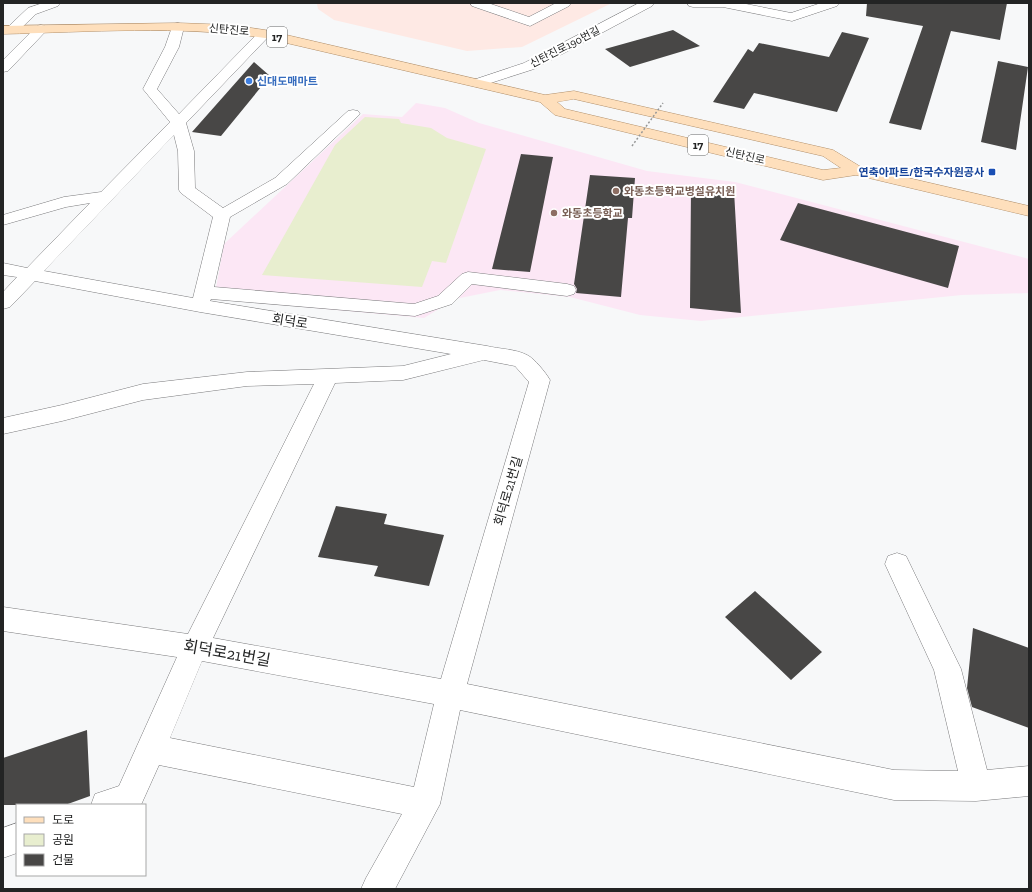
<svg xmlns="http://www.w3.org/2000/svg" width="1032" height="892" font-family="'Zilla Slab','Noto Sans KR',serif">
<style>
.commercial{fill:#fee9e4}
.education{fill:#fce7f5}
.green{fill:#e8eecf}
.building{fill:#484746}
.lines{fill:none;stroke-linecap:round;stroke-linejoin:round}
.minor-casing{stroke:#7a7a7c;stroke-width:1}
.major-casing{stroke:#b18f6a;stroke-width:1}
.minor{fill:#fff;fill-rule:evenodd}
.major{fill:#fedfbc;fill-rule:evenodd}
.path-bridge{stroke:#969797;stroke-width:1.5;stroke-dasharray:2 2;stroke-linecap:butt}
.shop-dot{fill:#3f7fe0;stroke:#fff;stroke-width:1.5}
.transit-dot{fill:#1a4fb4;stroke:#fff;stroke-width:1.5}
.education-dot{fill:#8d6e63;stroke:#fff;stroke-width:1.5}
.labels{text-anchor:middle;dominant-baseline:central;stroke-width:4;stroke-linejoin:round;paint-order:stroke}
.far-street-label{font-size:11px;fill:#232424;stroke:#fff}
.far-shop-label{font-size:11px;font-weight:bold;fill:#366cbe;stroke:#fff;text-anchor:start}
.far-transit-label{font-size:11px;font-weight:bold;fill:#164399;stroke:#fff;text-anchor:end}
.far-education-label{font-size:11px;font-weight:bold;fill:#785e54;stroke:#fff;text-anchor:start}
.shield{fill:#fff;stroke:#656666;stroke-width:1}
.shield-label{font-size:12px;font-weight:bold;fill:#232424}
.street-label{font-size:13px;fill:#232424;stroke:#fff}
.near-street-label{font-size:16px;fill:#232424;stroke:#fff}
</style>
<rect width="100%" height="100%" fill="#f7f8f9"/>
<path class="commercial" d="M314 3H612L522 47 467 51 334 20 318 9 317 4Z"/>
<path class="education" d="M416 103 445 108 479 123 647 171 735 182 1029 259V293L962 295 701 321 640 315 570 297 500 290 455 299 424 318 214 299 224 244 363 114 402 117Z"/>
<path class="green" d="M365 117 399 119 401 123 431 128 447 138 486 149 446 263 432 261 422 287 262 275 335 145Z"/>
<path class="building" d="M867 3H1007L1000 40 951 31 921 130 889 123 923 26 866 16Z
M673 30 700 46 630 67 605 49Z
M842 32 869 38 837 112 754 93 744 109 713 102 748 49 753 52 759 43 829 57Z
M998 61 1028 67 1016 150 981 142Z
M254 62 270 76 221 136 192 132Z
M521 154 553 157 530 272 492 269Z
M590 175 635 178 632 218H628L621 297 576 293 577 289 574 284Z
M691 188 734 191 741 313 690 308Z
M798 203 959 246 948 288 780 240Z
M336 506 387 514 384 524 444 535 429 586 374 576 378 566 318 557Z
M755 591 822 652 791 680 725 617Z
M973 628 1029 648V728L972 707 967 688Z
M87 730 90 796 65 805H3V758Z"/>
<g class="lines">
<defs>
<path id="minor" d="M43 3H60L58 6 36 14 16 33H8L6 30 8 27 28 8Z
M470 3H488L529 17 556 3H571L569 6 530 26 472 6Z
M639 3H654L652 6 534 69 478 87 473 86 471 83 473 80 524 63Z
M687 3H741L791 13 821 3H839L837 6 792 21 723 7H693L689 6Z
M178 23 182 24 184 27 179 47 157 89 179 114 260 31H270L271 34 186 123 194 151 195 188 223 208 275 178 348 111 353 110 358 111 360 114 287 184 230 217 214 287 414 304 438 296 462 274 468 272 567 284 574 286 576 290 574 294 567 296 472 284 452 304 415 316 211 299 210 301 487 346C499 349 516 349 527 355 534 358 546 373 550 380L467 684 894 770 958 771 934 670 885 564 888 556 897 553 906 556 961 669 987 770 1029 766V796L976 801 894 800 460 710 440 804 395 889H361L366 878 402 814 159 765 141 805H91L95 794 119 786 177 657 3 631V607L188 634 314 384 247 386 143 400 62 421 3 434V418L62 405 143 384 247 372 403 366 451 354 200 312 35 281 10 307 3 309V292L17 277 3 275V263L27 268 90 203 66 207 3 225V215L64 197 101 192 170 122 143 89 165 47 172 27 174 24ZM174 135 178 151 179 190 181 193 213 217 193 298 44 271ZM484 360 515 366 529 382 441 679 213 638 335 383 403 380ZM202 661 434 704 414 787 170 738Z
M41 25 45 26 47 29 45 32 8 71 3 72V60L37 26Z
M17 823V853L3 858V828Z"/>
<path id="major" d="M178 23 231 25 265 30 545 95 574 91 833 150 861 167 1029 206V216L856 175 823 180 555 115 540 102 265 38C179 25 90 32 3 34V26ZM574 99 823 156 841 168 823 170 565 109 557 102Z"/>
</defs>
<use href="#minor" class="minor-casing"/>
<use href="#major" class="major-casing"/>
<use href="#minor" class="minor"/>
<use href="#major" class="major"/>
<path class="path-bridge" d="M632 146 663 103"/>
</g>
<circle class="shop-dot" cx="249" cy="81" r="4"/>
<rect class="transit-dot" x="988" y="168" width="8" height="8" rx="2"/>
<g class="education-dot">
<circle cx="616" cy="191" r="4"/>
<circle cx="554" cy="213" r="4"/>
</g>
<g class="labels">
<g class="far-street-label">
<text transform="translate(229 30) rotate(5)">신탄진로</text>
<text transform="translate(565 47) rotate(-27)">신탄진로190번길</text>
<text transform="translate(745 156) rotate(13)">신탄진로</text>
</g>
<g class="far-shop-label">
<text x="257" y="81">신대도매마트</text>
</g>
<g class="far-transit-label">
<text x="984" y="172">연축아파트/한국수자원공사</text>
</g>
<g class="far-education-label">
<text x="624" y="191">와동초등학교병설유치원</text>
<text x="562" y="213">와동초등학교</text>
</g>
<g class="shield">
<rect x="267" y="27" width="20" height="20" rx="3"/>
<rect x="688" y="135" width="20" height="20" rx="3"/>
</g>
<g class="shield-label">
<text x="277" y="37">17</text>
<text x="698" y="145">17</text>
</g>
<g class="street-label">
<text transform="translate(290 321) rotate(9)">회덕로</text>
<text transform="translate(508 491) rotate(-74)">회덕로21번길</text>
</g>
<g class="near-street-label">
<text transform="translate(227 653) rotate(10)">회덕로21번길</text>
</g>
</g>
<rect width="1032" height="892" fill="none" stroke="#232424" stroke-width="8"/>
<rect x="16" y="804" width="130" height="72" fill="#ffffff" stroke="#a7a7a7"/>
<rect x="24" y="817" width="20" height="6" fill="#fedfbc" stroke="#a7a7a7"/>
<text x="52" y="824" font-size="12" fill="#232424">도로</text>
<rect x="24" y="834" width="20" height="12" fill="#e8eecf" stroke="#a7a7a7"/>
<text x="52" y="844" font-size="12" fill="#232424">공원</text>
<rect x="24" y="854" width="20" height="12" fill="#484746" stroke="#a7a7a7"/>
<text x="52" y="864" font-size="12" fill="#232424">건물</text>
</svg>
